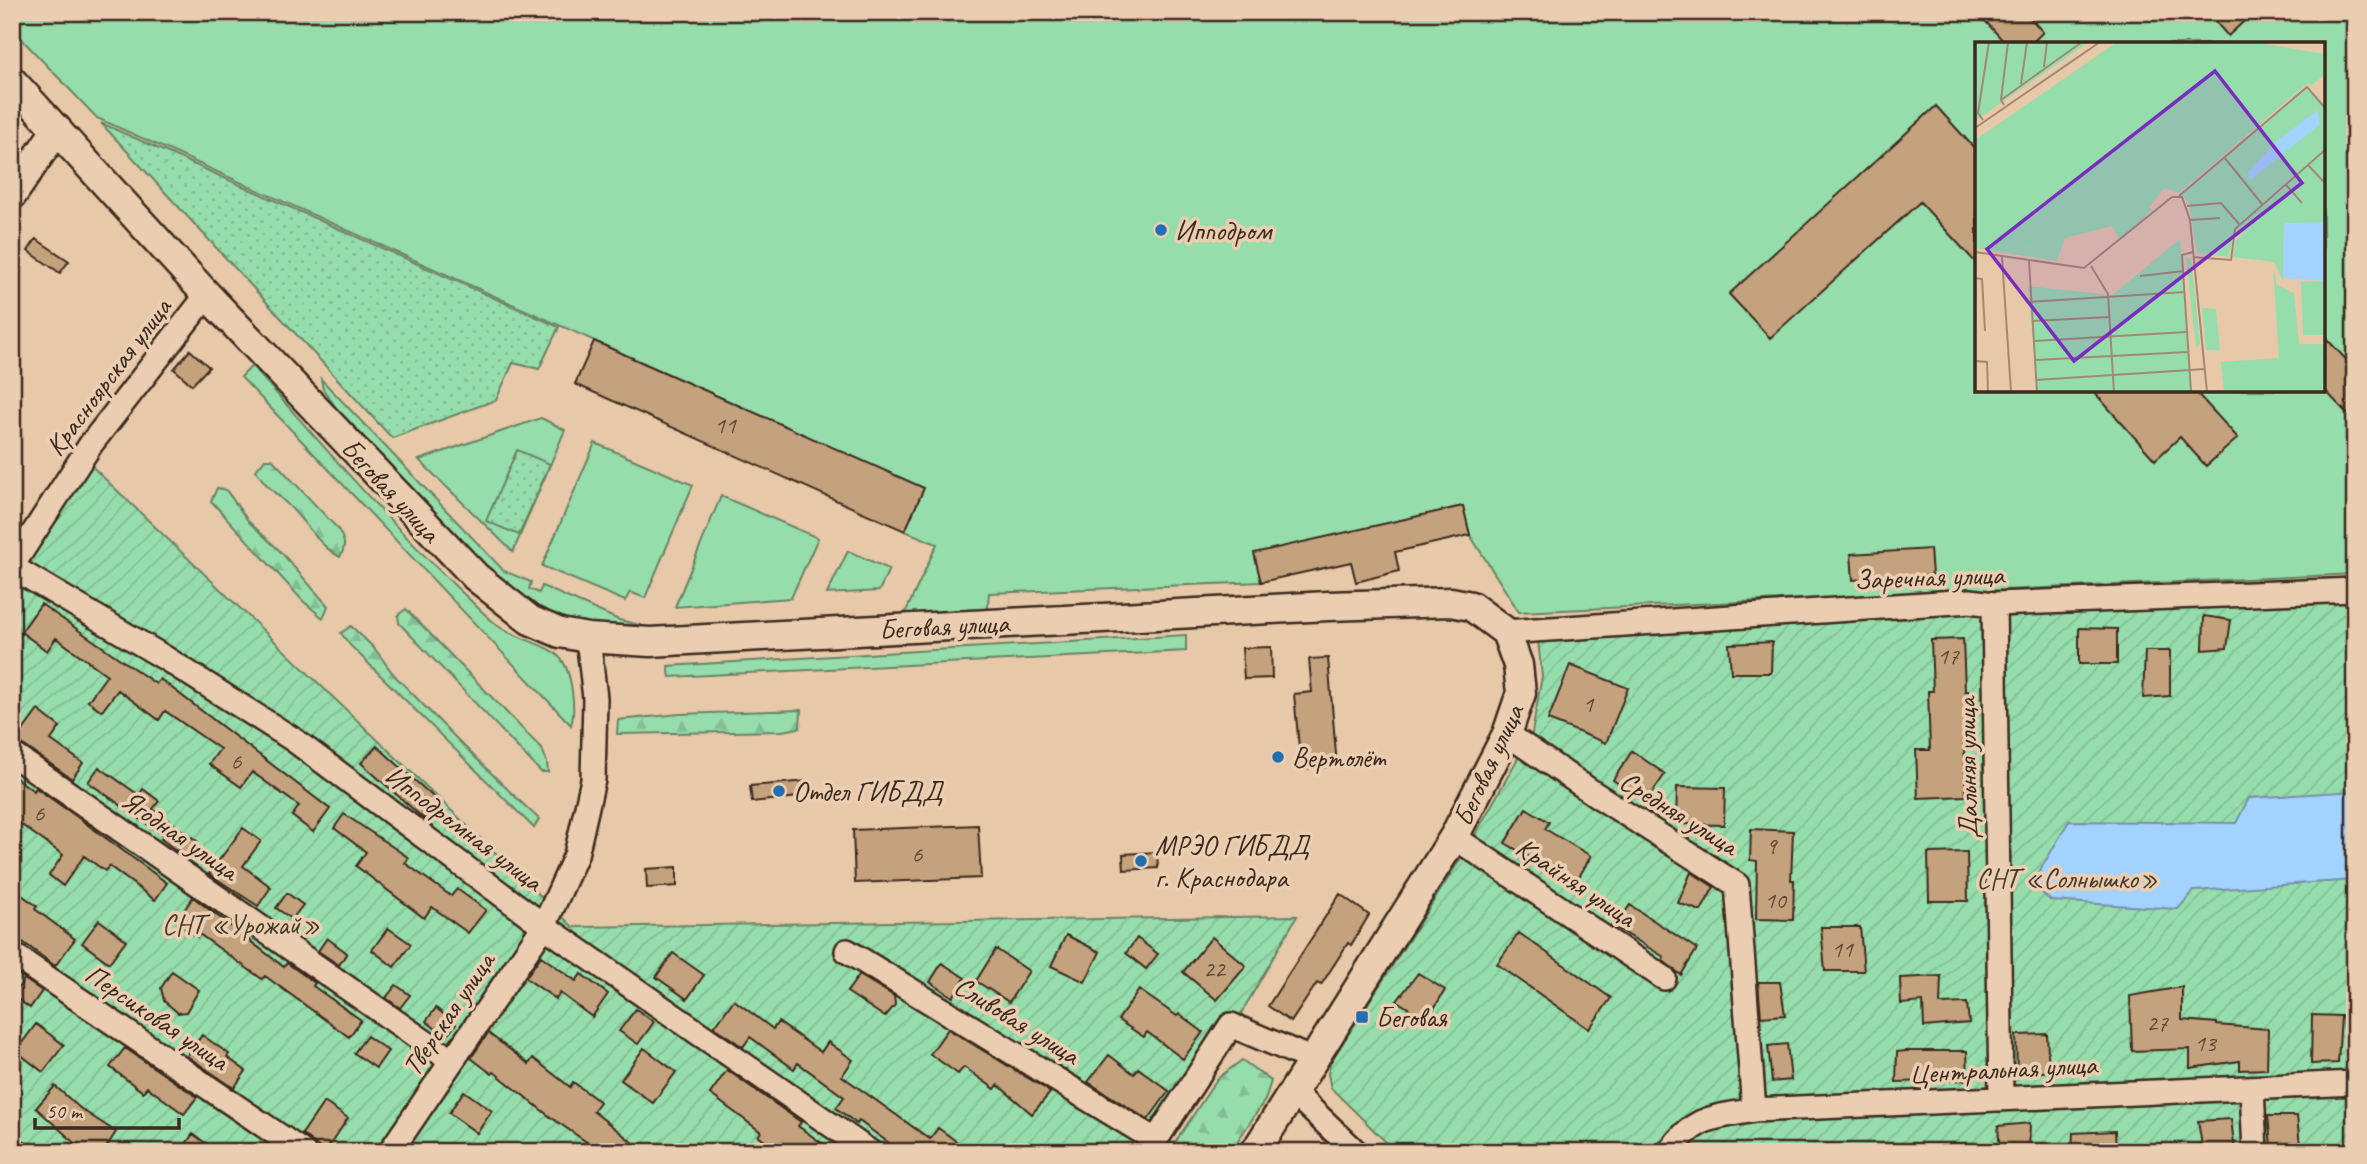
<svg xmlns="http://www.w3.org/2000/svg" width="2367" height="1164" font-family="Caveat,sans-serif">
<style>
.grass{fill:#96ddac;stroke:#688465;stroke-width:2;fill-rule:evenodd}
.forest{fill:url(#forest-firs);stroke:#688465;stroke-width:2}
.park{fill:url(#park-dots);stroke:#688465;stroke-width:2}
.garden{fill:url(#garden-furrows);stroke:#688465;stroke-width:2}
.water{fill:#a2d2fe;stroke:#798fa4;stroke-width:2}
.building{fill:#c4a27d;stroke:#3b2a1e;stroke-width:2}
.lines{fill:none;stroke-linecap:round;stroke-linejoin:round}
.minor-casing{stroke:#3b2a1e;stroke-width:28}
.tertiary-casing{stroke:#3b2a1e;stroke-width:33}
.minor{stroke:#ebceb2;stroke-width:23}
.tertiary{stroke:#ebceb2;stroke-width:28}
.poi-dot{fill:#1f6fb2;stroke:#ebceb2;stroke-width:2.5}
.labels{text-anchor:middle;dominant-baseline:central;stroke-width:7;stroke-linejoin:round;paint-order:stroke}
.number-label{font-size:24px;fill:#5d4836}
.poi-label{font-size:28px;fill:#3b2a1e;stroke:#ebceb2;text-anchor:start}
.street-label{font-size:28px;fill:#3b2a1e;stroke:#ebceb2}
.park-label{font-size:28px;fill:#443c2c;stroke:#ebceb2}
.inset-road{fill:none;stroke:#a28971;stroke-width:2}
.view{fill:#7b2cbf;fill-opacity:0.15;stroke:#7b2cbf;stroke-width:3.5}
.inset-edge{fill:none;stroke:#3b2a1e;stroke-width:3.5}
</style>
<defs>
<pattern id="forest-firs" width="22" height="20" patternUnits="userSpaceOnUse" patternTransform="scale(1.75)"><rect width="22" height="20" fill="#96ddac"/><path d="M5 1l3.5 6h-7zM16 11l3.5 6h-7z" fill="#82be94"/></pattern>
<pattern id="park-dots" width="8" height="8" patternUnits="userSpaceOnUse" patternTransform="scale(1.75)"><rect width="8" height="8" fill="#96ddac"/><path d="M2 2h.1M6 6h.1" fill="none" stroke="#82be94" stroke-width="1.8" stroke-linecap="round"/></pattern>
<pattern id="garden-furrows" width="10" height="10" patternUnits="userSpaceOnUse" patternTransform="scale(1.75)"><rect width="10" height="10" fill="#96ddac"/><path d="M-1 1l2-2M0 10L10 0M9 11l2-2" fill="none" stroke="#82be94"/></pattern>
</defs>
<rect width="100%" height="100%" fill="#e7c8a8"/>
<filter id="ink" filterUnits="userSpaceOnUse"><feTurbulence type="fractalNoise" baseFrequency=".0143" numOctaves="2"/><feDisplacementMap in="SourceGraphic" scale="14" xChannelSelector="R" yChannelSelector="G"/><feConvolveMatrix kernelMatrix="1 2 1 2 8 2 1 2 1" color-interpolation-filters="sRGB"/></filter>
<g filter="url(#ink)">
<path class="grass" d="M12 12H2355V574L1519 612 1470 535 1463 506 1255 554 1261 582 989 593 987 614 903 618 937 544 905 531 923 488 97 118 12 29ZM1977 44H2323V390H1977Z
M252 366C323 445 392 527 469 599 479 609 490 620 501 628 517 639 551 645 561 659 572 672 576 710 571 725L241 377Z
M321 379 504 571 531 582 529 589 539 593 542 586 619 620 640 625V633L583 625 534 607 500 580 337 409 323 389Z
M541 418 565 430 513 552 419 460Z
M595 443 693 485 645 598 630 592 625 601 542 566Z
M721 496 818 538 791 598 675 607Z
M848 551 889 569 879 591 827 594Z
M1186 635V651L670 677 668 666Z"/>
<path class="forest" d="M265 459H272L338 529C344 540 347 545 340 557 320 546 308 526 293 510 280 496 265 487 256 470Z
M217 488 226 490 249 522 280 551 328 606 323 618 303 601 211 501Z
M406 609 542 749 547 762 548 772H541L399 623 398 615Z
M351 626C360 635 370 643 378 653 384 661 390 671 397 678 444 726 490 774 539 819L534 828 350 645 341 633Z
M801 710 800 728 782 731 617 734 618 720 680 714Z
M1242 1060 1271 1081 1265 1100 1230 1152H1169L1217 1079Z"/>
<path class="park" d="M101 123 559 327 539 369 513 363 496 400 392 438Z
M517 450 550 464 519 535 486 521Z"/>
<path class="garden" d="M79 454 573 927 1297 916 1234 1026 1148 1152H12V555Z
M2355 591V1152H1396L1331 1088 1328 1074 1330 1063 1470 844 1532 733 1542 676 1537 632Z"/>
<path class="water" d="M2355 791V880L2194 891 2178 909 2051 901 2032 884 2069 821 2236 823 2249 798Z"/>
<path class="building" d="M1977 12H2025L2043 32 2031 44H2006Z
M2207 12H2254L2228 36Z
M1936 106 1977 151V264L1920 202 1770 338 1729 294Z
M36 239 69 261 60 273 28 251Z
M2323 335 2355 369V422L2323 388Z
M594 341 924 488 905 531 575 384Z
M190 350 209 367 192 385 174 369Z
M2092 390H2194L2238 438 2206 466 2180 437 2155 460Z
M1463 506 1470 535 1395 552 1399 571 1356 582 1351 562 1261 582 1254 553Z
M1930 549 1932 575 1853 580 1851 554Z
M41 604 156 684 160 679 330 809 313 832 292 816 299 806 252 772 241 787 209 764 220 749 165 711 159 720 118 690 102 711 88 701 107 675 56 638 47 651 21 632Z
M2204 616 2231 620 2227 648 2203 650Z
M2079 628 2117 629V664H2079Z
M1963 639 1965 691H1969L1970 723H1963L1966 796 1918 798 1916 750H1930L1928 691H1933L1931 640Z
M1772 642 1771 673H1731L1729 644Z
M1271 647 1272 678 1244 679 1242 648Z
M2145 651H2170V696L2143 698Z
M1328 658 1337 766 1301 769 1294 694 1312 692 1309 659Z
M1570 665 1628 688 1606 743 1548 720Z
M38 710 60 727 51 740 83 763 72 779 16 740Z
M377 746 440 803 424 819 361 763Z
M1632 751 1665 774 1646 802 1613 780Z
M99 767 139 795 143 789 159 801 153 809 197 841 185 857 161 839 164 836 88 782Z
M12 775 34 791 36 788 73 814 167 883 155 900 109 866 105 871 84 856 63 886 49 875 63 855 12 818Z
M807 781 808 796 752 802 750 786Z
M1677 787 1725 788 1724 825 1676 824Z
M1526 808 1549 822 1545 829 1591 856 1575 884 1505 843Z
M344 814 409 858 405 863 451 896 457 889 486 910 468 933 432 907 424 918 356 866 366 852 334 828Z
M978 825 981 878 855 883 853 830Z
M243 828 261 841 243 866 271 887 258 906 209 874Z
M1751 829 1793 831 1791 880H1794L1793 920 1756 919 1757 861 1750 860Z
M1157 852 1158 868 1124 870 1123 854Z
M1967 852 1968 901H1929L1928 853Z
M677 867V886L647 888 646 869Z
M1691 872 1714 887 1701 911 1678 903Z
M12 888 37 906 35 909 75 939 55 966 12 934Z
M287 893 303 905 292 919 276 908Z
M1340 894 1369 915 1351 945 1348 943 1321 985 1317 983 1291 1022 1268 1006Z
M193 897 284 967 287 963 315 983 313 986 361 1020 349 1037 265 976 262 979 199 934 197 937 176 922Z
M1630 905 1697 949 1681 975 1662 960 1664 957 1615 927Z
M99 920 126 940 109 963 82 943Z
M1821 927H1860L1864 971H1825Z
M388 928 411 944 394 967 372 950Z
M1519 933 1611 998 1589 1029 1497 964Z
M1066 935 1100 952 1085 982 1051 966Z
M1212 937 1246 966 1217 1000 1183 972Z
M327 938 347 953 339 965 318 951Z
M1137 938 1158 954 1146 969 1126 953Z
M996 949 1029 971 1009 1002 976 981Z
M673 953 704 975 687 999 656 977Z
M541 956 576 981 581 974 608 994 592 1017 560 993 556 999 527 979 526 977Z
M942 963 965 978 953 997 930 982Z
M172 971 199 990 186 1012 178 1013 164 1001 161 988Z
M1418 973 1445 990 1427 1020 1397 1001Z
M859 975 894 996 895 1005 885 1017 847 992Z
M1941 976 1940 1004 1967 1003 1969 1023 1924 1027 1923 1002 1901 1004 1900 978Z
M24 979 42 991 30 1008 13 996Z
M1758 982H1780L1785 1015 1761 1017Z
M396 985 410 995 400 1008 386 998Z
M2182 987V1020L2217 1023V1025L2268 1029 2267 1069 2240 1070V1061L2190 1068V1049L2132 1051 2130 996Z
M1139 990 1177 1016 1179 1014 1203 1032 1183 1059 1147 1032 1144 1037 1118 1020Z
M734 1000 773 1029 778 1022 821 1052 828 1042 853 1060 842 1076 930 1139 938 1128 971 1152H901L859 1121 857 1124 836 1108 844 1097 798 1063 794 1069 750 1037 743 1047 714 1027Z
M436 1008 456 1024 446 1037 426 1021Z
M636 1009 654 1022 638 1044 619 1031Z
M2312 1015 2341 1016 2338 1063 2311 1064Z
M36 1024 64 1045 43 1072 16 1051Z
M948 1029 1046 1089 1050 1093 1032 1114 998 1085 995 1089 964 1067 958 1074 930 1054Z
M488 1033 529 1064 533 1058 570 1087 573 1082 600 1102 593 1111 645 1152H601L549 1116 494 1072 492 1074 471 1058Z
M2047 1034 2049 1072 2017 1071 2016 1035Z
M202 1035 229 1054 227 1057 246 1071 234 1088 187 1056Z
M367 1036 388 1051 376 1068 354 1053Z
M1787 1044 1791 1080 1772 1082 1768 1046Z
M125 1048 197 1097 184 1114 147 1087 143 1092 110 1067Z
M644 1048 676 1072 653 1103 621 1080Z
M1906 1051H1967L1968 1080 1896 1082 1897 1052Z
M1109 1055 1134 1074 1138 1068 1169 1091 1148 1120 1088 1082Z
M727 1070 801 1122 798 1126 834 1152H780L758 1136 761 1132 710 1094Z
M55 1086 81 1109 116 1132 103 1152H88L77 1145 36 1108Z
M464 1091 492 1111 477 1133 449 1113Z
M324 1102 348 1118 325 1152 302 1134Z
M2268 1116H2297L2300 1146H2271Z
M2231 1119 2235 1152H2203L2198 1121Z
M2030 1123 2029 1152H2000L1998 1126Z
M2115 1131 2116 1152H2072L2073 1133Z
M193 1134 218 1152H180Z"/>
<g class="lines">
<defs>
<path id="minor" d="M12 566 91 444 207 295
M12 567 165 658 294 740 544 926 870 1152
M1994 604 2001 1099
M1506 632 1970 601 1994 604 2355 590
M1507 734 1595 794 1737 885 1754 1110
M12 754 452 1061
M1454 837 1664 978
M847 951 1155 1140
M12 954 303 1152
M2252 1088 2255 1152
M1293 1092 1356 1152
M12 1148 17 1152
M390 1152 544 926 576 855 593 780 595 698 588 638
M1148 1152 1231 1025 1313 1060
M1669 1152C1696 1115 1713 1118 1754 1110L2355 1083"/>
<path id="tertiary" d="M12 81 207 295 476 577 530 620 560 633 588 638 650 642 1328 606 1451 602 1471 606 1506 632 1518 665 1521 693 1507 734 1454 837 1255 1152
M12 195 57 129"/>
</defs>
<use href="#minor" class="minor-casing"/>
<use href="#tertiary" class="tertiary-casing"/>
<use href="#minor" class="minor"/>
<use href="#tertiary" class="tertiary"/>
</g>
</g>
<g class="poi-dot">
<circle cx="1161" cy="230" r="7"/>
<circle cx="1278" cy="757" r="7"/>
<circle cx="779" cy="791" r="7"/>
<circle cx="1141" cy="861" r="7"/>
<rect x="1355" y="1010" width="14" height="14" rx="3.5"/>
</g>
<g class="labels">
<g class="number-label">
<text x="725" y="425">11</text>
<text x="1948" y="656">17</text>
<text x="1588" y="704">1</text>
<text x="236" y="761">6</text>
<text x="39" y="813">6</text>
<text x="1771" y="846">9</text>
<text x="917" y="854">6</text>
<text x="1775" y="900">10</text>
<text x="1842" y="949">11</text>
<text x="1214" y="969">22</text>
<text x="2157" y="1023">27</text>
<text x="2205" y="1043">13</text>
</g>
<g class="poi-label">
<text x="1175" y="230">Ипподром</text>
<text x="1292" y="757">Вертолёт</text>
<text x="793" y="791">Отдел ГИБДД</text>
<text x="1155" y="845">МРЭО ГИБДД<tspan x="1155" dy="32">г. Краснодара</tspan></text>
<text x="1376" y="1017">Беговая</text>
</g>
<g class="street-label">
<text transform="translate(108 377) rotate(-53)">Красноярская улица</text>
<text transform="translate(391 490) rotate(47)">Беговая улица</text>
<text transform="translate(1929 577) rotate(-2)">Заречная улица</text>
<text transform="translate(944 626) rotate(-3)">Беговая улица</text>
<text transform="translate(1488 765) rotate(-65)">Беговая улица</text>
<text transform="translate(1967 768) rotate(-91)">Дальняя улица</text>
<text transform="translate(1679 813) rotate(32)">Средняя улица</text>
<text transform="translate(464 828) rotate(37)">Ипподромная улица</text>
<text transform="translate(180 835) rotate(35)">Ягодная улица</text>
<text transform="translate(1576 882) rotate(34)">Крайняя улица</text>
<text transform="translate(448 1014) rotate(-56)">Тверская улица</text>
<text transform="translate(157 1017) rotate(34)">Персиковая улица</text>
<text transform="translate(1017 1020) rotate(32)">Сливовая улица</text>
<text transform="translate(2003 1069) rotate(-3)">Центральная улица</text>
</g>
<g class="park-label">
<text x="2067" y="878">СНТ «Солнышко»</text>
<text x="241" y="924">СНТ «Урожай»</text>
</g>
</g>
<g transform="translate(1975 42)">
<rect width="350" height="350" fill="#e7c8a8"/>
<path d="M142 0H279L350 12V32L336 44 333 41 204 151 190 146 174 165 177 168 145 198 137 184 30 211 0 206V98ZM350 166V180L309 182 308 239 299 220 258 215 261 198 275 187ZM298 225 302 243 319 251 324 302H350V350H249L246 320 304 316ZM350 239V293H328L326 240ZM227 266 241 267 245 308H231Z" fill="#96ddac"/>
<path d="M211 215 216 217 225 301 221 306Z" fill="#96ddac"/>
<path d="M90 196 82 219 31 211Z" fill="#96ddac"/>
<path d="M0 0H114L0 79ZM332 44 347 60 350 57V166L275 187 258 197 253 215 222 211 214 162 207 152ZM205 197 216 350H62L53 244 137 253Z" fill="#96ddac"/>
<path d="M343 68 344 83 274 139 273 130 304 97ZM350 180V239L308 236 309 181Z" fill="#a2d2fe"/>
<path class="inset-road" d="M69 25 72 0M46 42 52 0M26 58 33 0M29 63 26 58 107 0M8 78 3 71 14 0M0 86 125 0M249 115 287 162M333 123 350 141M310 142 327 161M204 154 332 45 350 66M212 164 246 161 264 182M215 178 245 176M0 210 109 226 197 155H207L215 178 232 350M27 215 36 350M218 215 256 218 260 187 350 108M54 219 62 350M116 224 133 252 139 350M165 234 209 229M0 236 7 237 10 289M55 260 210 250M57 279 135 275M59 299 211 290M60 318 213 310M0 319 12 320 13 350M61 338 230 327M216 350 207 213 218 210"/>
<path class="view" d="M240 29 327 141 99 319 12 207Z"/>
<rect width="350" height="350" class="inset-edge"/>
</g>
<rect width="2367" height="1164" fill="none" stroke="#ebceb2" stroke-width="42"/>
<rect x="21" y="21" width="2325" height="1122" fill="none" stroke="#3b2a1e" stroke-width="2.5" filter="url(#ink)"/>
<path d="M35 1118v10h144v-10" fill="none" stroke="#3b2a1e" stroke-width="3.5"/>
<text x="46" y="1118" font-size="21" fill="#3b2a1e" stroke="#ebceb2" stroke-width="5" paint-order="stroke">50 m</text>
</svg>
